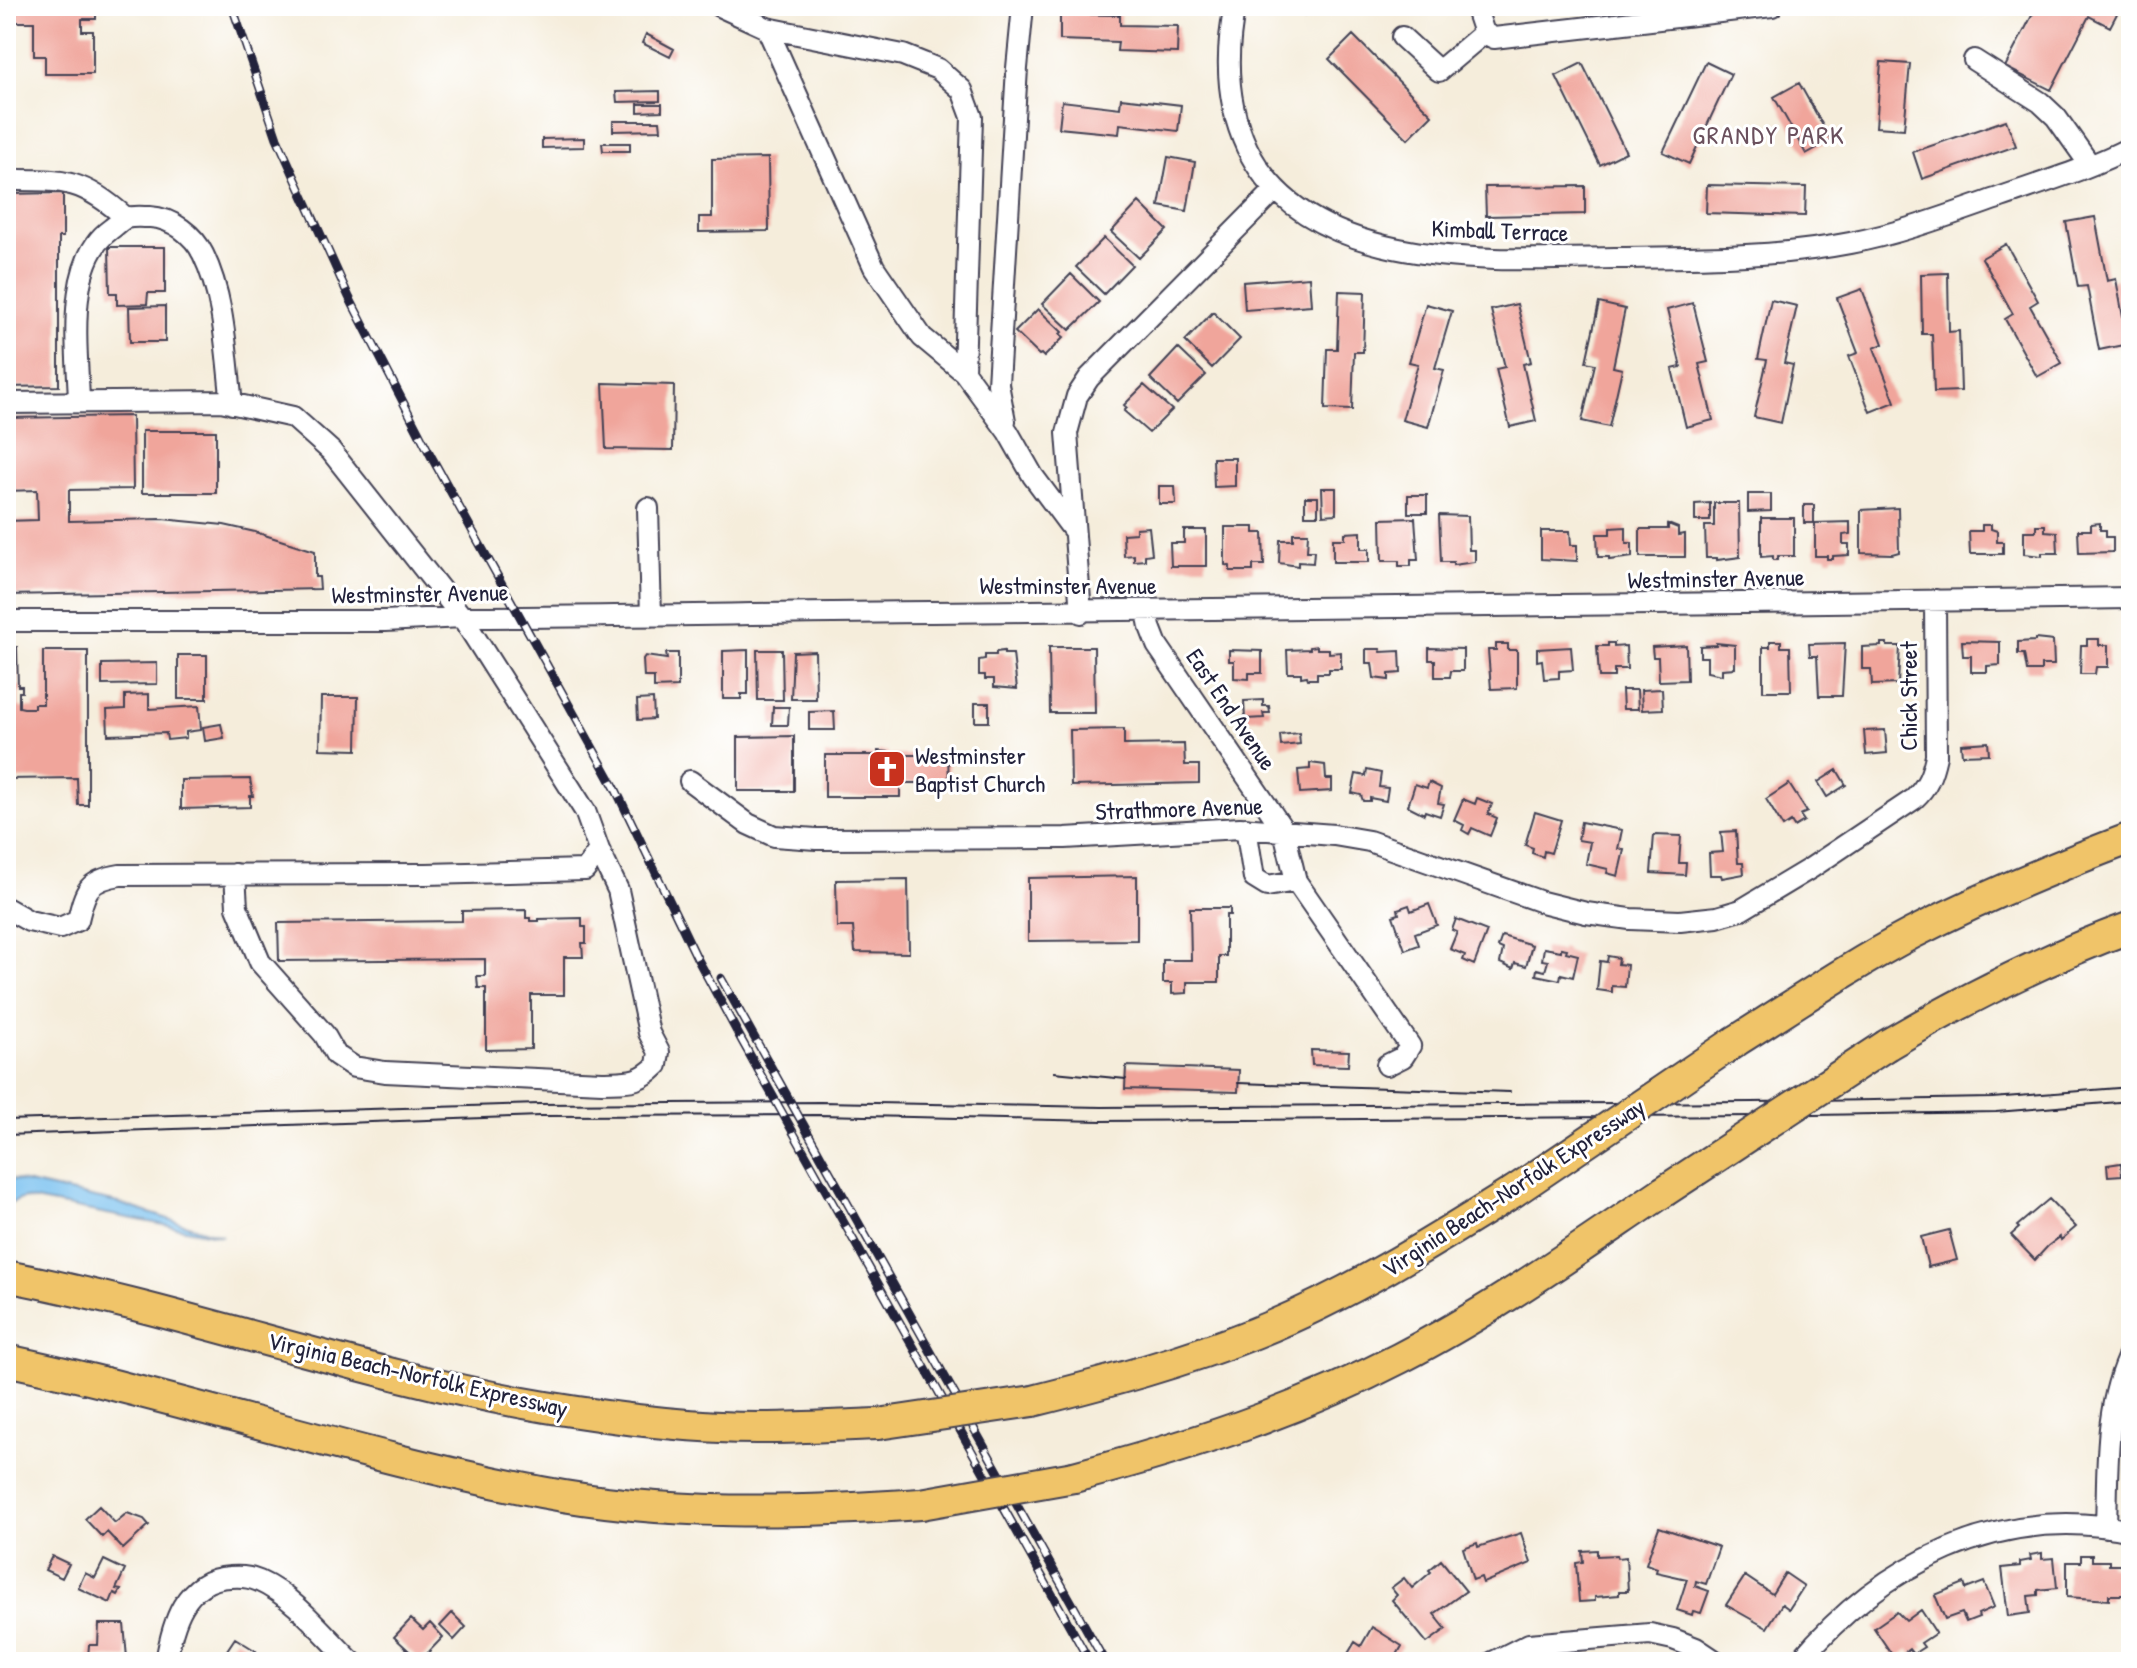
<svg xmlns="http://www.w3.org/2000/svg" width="2137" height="1668" font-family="'Patrick Hand',sans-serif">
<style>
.water{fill:#76bfef;stroke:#4c7095;stroke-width:2}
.building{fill:#f0a59b}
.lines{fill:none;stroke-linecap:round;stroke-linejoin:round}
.minor-casing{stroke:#424053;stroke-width:24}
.highway-casing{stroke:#424053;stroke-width:34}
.minor{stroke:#fff;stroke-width:20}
.highway{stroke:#f0c469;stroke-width:30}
.tram{stroke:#22223b;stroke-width:2}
.rail-casing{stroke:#22223b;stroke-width:9}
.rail{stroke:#fff;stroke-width:6;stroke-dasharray:18;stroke-linecap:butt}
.highway-bridge-casing{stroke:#424053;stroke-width:34;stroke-linecap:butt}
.highway-bridge{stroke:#f0c469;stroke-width:30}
.labels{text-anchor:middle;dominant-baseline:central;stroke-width:6;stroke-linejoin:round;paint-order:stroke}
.street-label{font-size:24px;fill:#22223b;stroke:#fff}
.poi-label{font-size:24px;fill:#22223b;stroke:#fff;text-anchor:start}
.neighbourhood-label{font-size:26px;letter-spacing:2px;fill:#6a505d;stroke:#fff}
</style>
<rect width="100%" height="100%" fill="#fff"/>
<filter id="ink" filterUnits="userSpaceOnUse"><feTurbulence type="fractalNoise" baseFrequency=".0125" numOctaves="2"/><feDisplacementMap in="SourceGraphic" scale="16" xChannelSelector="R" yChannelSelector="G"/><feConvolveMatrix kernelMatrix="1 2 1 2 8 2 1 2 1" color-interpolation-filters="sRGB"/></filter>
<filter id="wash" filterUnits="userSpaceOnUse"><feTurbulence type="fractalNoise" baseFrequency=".006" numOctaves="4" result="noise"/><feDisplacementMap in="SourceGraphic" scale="32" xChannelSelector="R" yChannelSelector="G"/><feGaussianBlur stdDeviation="1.8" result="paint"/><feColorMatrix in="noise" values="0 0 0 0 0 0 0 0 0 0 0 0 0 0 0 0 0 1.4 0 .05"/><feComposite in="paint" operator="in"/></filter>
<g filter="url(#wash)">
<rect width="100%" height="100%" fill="#f5eddb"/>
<path class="water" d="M6 1178 118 1203 222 1236 24 1198 6 1205Z"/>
<g id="blocks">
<path class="building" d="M9 6H96V19H82V31H93V74H45V56H34V22H6V8Z
M1280 6H1306L1304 15 1279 9Z
M2037 6H2121L2110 27 2089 16 2051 90 2005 67Z
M1060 14 1120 15V25L1178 26 1177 53 1117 51 1118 42 1060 40Z
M646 34 674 49 670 57 642 43Z
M1353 35 1432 115 1408 139 1329 59Z
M1706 62 1731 74 1689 164 1663 152Z
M1881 62 1910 64 1904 129 1876 127Z
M1582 63 1626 152 1600 165 1556 76Z
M1799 83 1831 140 1806 154 1774 97Z
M660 91V101L617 102 616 92Z
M1121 98 1181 105 1178 131 1120 124 1119 134 1059 128 1062 101 1120 108Z
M638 104H662V111L638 112Z
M2006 120 2016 146 1922 179 1913 152Z
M613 121H660L661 130 613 131Z
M584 138V147L542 148V139Z
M602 143H630V151H603Z
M1168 157 1195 162 1187 211 1159 206Z
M768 158 769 231 699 232V217H712V159Z
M1707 185 1806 187 1805 216 1706 213Z
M1585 186V214L1486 216 1485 187Z
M63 193V237H59V386L6 387V194Z
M1139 202 1167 230 1139 258 1111 232Z
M2095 217 2107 281 2116 279 2128 344 2099 350 2087 286 2078 287 2066 222Z
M1104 238 1132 265 1104 294 1076 267Z
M2006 244 2038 301 2030 306 2062 363 2037 377 2005 319 2013 314 1982 258Z
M109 247H165V293H148L147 304 117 305V293H110Z
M1948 273 1949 332 1959 331 1961 391 1934 392 1932 334H1922L1921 274Z
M1071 274 1099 302 1070 330 1042 304Z
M1309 277 1311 305 1245 310 1243 282Z
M1862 289 1883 344 1874 348 1895 402 1870 412 1849 356 1858 353 1837 298Z
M1339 291 1365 292 1363 352H1354L1352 410 1325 409 1327 349H1337Z
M1771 300 1797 306 1784 363 1793 365 1781 423 1754 417 1767 360 1758 359Z
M1599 303 1625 309 1613 367 1622 369 1609 427 1582 421 1595 364 1586 362Z
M1693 303 1708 362 1699 364 1713 420 1686 427 1672 369 1681 367 1667 310Z
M1426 304 1452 311 1435 368 1444 370 1428 427 1402 420 1418 364 1409 362Z
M1517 304 1531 362 1523 364 1536 421 1510 427 1496 369 1505 367 1491 310Z
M165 306V342H130L129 307Z
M1038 309 1062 332 1060 334 1064 337 1044 357 1041 354 1039 355 1015 332Z
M1213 312 1240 339 1212 368 1185 341Z
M1178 348 1206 375 1177 404 1150 378Z
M603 383 674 385 673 450 606 449Z
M1144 385 1172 410 1149 433 1124 411 1127 408 1124 405Z
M132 416 133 489 69 490V521L162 519 224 525 255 532 315 551V577H319L320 589 6 595V521L38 520 37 490 6 491V418Z
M142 431H216V493H142Z
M1213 458H1235V486L1214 487Z
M1159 486H1175L1176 504H1159Z
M1322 488H1336V514L1323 515Z
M1748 494H1771V511L1748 512Z
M1408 495H1427V513H1408Z
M1305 497H1318V515H1305Z
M1710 503V521H1695V504Z
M1714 503H1739L1740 557 1717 560V558H1706L1705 526H1714Z
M1804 505H1814V523H1804Z
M1898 508 1899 552 1892 554 1861 553V510Z
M1439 515 1468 516 1469 550H1475V562L1453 565V562H1441Z
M1415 518 1418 560H1411V566H1399V561H1382L1381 519Z
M1761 518H1794V556H1778V560H1773V556L1761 557Z
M1850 522V534L1843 535V544H1849V555L1833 556V559H1827V556H1815V523Z
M2100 523V530H2106V537H2113V552L2079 553 2078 530H2091V524Z
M1668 524 1678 528V535L1685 534V557H1640V529H1668Z
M1982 525H1991V529L1997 531V542H2003V554H1970L1969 531H1982Z
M2036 525H2045V531L2057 532 2058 553H2042V556L2024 554V531H2036Z
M1149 527 1152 554 1145 555V560L1134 561V555L1124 556 1123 534 1136 533V528Z
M1225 527H1254V533H1263L1264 565H1253V571H1230V566L1225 565Z
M1626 527V543H1632V557L1609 560V557H1598L1597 534H1610V528Z
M1184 530H1206V566H1171L1170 543H1184Z
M1541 531H1570L1571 545H1577V561L1541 559Z
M1361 532V549H1369V562H1333V539H1345V533Z
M1293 533H1308L1307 551H1314L1313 563 1298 562V566L1279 563 1280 540H1293Z
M2035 639 2053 641 2054 665H2041V671H2027L2024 654H2018V642L2035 641Z
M2087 639H2099V645H2108V667H2096L2095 674H2080L2081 645H2087Z
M1770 641H1781V647H1790L1791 691H1763V647H1770Z
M1962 641 2000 642V665L1987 666V672H1971V656H1963Z
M1608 643H1614V647L1626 646 1627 669H1614V677H1599L1597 646H1608Z
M1716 643 1735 645V668L1722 669V675L1707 672V657H1700V646L1716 645Z
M1845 643 1842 696H1819L1817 656H1810L1809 644Z
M1881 643H1887V646H1900L1898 684 1872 685 1871 669H1862V647L1881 646Z
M1496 644H1508V650H1517V688L1491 689 1488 650H1496Z
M1686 645 1687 680 1659 681 1658 657H1653L1652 647Z
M1317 646V649H1329V653L1341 652V669H1329V673H1317V679H1308L1307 676 1301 677V673H1288L1287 650 1310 649V647Z
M6 647H17L18 686H22V692H19V707L24 708H34V704H43V651H88V805H78L77 778 6 779Z
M1049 647H1094L1095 713H1050Z
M1571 647 1573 670 1559 671V678L1544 679 1542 660 1537 661V649Z
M1429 648 1463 649V671H1451L1450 677H1435V660H1429Z
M1366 649H1380L1381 652 1400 651 1401 673 1389 674V680L1374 678 1372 663H1366Z
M748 650V694H741V699H723V651Z
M757 650H782L783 700H758Z
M1229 650 1262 651V673H1249V679L1234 678V661H1229Z
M815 651 816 699H791L793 652Z
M1004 651V654H1013L1017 689 994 687V679H985V675H979V660L985 659V655H996V652Z
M666 653H678V687L654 688V677H644L643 659 645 656 667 659Z
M178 655H207V699H178Z
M157 663V684L102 685V664Z
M1662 689 1663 709 1642 710 1641 690Z
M1622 690H1637L1638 709H1623Z
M149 694V709L199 706 201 730 186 732V738L167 740 166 733 108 735 107 710 125 709V695Z
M321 697H358L357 750 320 749Z
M653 699 654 719 638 720 637 700Z
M1263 700V706H1269L1270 713H1263L1264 718 1245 719 1244 701Z
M975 703H989V722H975Z
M773 707H789L788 725H772Z
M834 711 835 730H809V712Z
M221 724 224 738 205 741 203 727Z
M1124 729V745L1184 744 1185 765H1199V783L1071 786 1070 730Z
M1885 730 1887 753 1866 755 1864 731Z
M1299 733 1300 744 1281 746 1280 735Z
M794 736V791H738V737Z
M1988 742 1989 754 1962 755 1961 744Z
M878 751 888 752V755H948L949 783H900V797H825V755H878Z
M1310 763 1325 765 1326 779H1332V791L1300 793 1298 770 1310 769Z
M1367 770 1381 773 1379 787 1388 788 1386 801 1370 798V801H1363L1361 795 1352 793 1356 774 1366 776Z
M1837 770 1846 785 1827 797 1818 782Z
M250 779 253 796H250V807L181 809V780Z
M1429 782 1441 788 1438 803 1444 804 1440 816 1425 811 1424 814 1408 806 1415 784 1427 788Z
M1789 784 1807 812 1800 815 1804 821 1794 827 1791 822 1783 827 1766 799Z
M1477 798 1492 804 1488 814 1497 818 1490 836 1472 828 1469 834 1462 830 1464 825 1454 820 1463 799 1475 804Z
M1535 812 1561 820 1551 853 1544 851 1543 857 1532 853 1533 848 1525 845Z
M1581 822 1622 830 1618 849 1624 850 1618 876 1607 873 1608 869 1586 864 1590 842 1578 840Z
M1736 831 1738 863H1743L1744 874 1722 878 1721 875H1710L1709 853 1723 852 1721 832Z
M1654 835 1681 836 1679 863H1686L1685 875 1651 873Z
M1137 876V940L1028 941V878Z
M908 879 909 953 855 952 853 927H837L836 880Z
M1429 904 1437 925 1415 933 1419 945 1405 950 1393 916 1399 914 1398 909 1409 905 1411 911Z
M1190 908H1230V915H1226V956H1219V982H1187V993L1172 994V983H1163V960H1191Z
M526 910V918H530V921H539V919L582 918V927H586V943H582L583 957H564V995H531V1049L486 1050V988H478L477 976H485V959L279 961 278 923 462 921V911Z
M1456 919 1487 931 1474 965 1463 960 1465 955 1450 949 1457 932 1452 930Z
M1502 936 1532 945 1526 966 1515 963 1513 969 1500 963 1503 949 1498 947Z
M1544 948 1561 951V948L1567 949 1566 952 1578 955 1573 977 1561 974 1560 980 1536 975 1537 969 1545 971 1548 961 1542 960Z
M1608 956 1619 958 1618 964 1627 965 1625 987 1612 986V992L1597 990 1600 961 1607 962Z
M1311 1050 1349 1051 1348 1066 1312 1065Z
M1126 1066 1239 1070 1238 1092 1125 1089Z
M2121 1163 2122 1175 2108 1176 2107 1165Z
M2049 1199 2076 1227 2061 1240 2060 1237 2048 1246 2035 1260 2011 1235 2019 1228 2017 1226Z
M1949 1230 1957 1260 1928 1267 1921 1237Z
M99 1506 115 1523 127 1513 144 1519 149 1525 123 1549 107 1532 102 1537 85 1519Z
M1659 1527 1719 1547 1706 1584 1696 1581 1695 1586 1709 1591 1701 1613 1693 1611 1692 1615 1677 1610 1687 1579 1656 1572 1657 1568 1646 1564Z
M1521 1533 1531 1563 1483 1583 1481 1577 1473 1580 1463 1548 1477 1543 1478 1547Z
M1597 1550V1556L1616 1555 1617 1558 1626 1557 1628 1591H1619V1595L1595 1597V1601L1579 1602 1576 1563 1583 1562 1582 1551Z
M2042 1553V1559L2054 1558 2057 1588 2038 1590V1595L2028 1596 2030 1613 2008 1616 2002 1568 2020 1566V1562L2031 1560 2030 1555Z
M2081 1555H2092V1561H2109V1565H2128V1588H2124V1595H2109V1600L2067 1597V1562H2081Z
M52 1556 69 1564 62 1578 45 1570Z
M104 1560 125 1570 116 1589 121 1590 118 1595 114 1593 110 1603 78 1588 85 1573 95 1578Z
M1441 1560 1466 1591 1434 1614 1446 1629 1427 1643 1392 1600 1397 1595 1391 1588 1404 1578 1412 1588 1431 1572 1429 1570Z
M1785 1573 1804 1586 1789 1609 1782 1604 1767 1628 1726 1605 1745 1576 1772 1594Z
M1984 1582 1994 1607 1978 1614 1979 1617 1966 1622 1962 1613 1945 1619 1935 1595 1964 1583 1966 1589Z
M1921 1610 1936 1633 1921 1643 1924 1647 1913 1654 1909 1649 1895 1659 1874 1628 1897 1612 1906 1621Z
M452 1613 466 1627 454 1640 440 1626Z
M411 1619 423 1630 430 1623 443 1637 420 1661 394 1637Z
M99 1624H124L127 1658 88 1657 89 1645H98Z
M1372 1627 1402 1646 1393 1662H1343L1355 1642 1361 1646Z
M235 1638 256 1651 248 1662H219Z"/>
</g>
</g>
<g filter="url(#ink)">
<use href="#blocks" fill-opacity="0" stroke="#424053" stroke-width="2"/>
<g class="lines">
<defs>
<path id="minor" d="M719 6 767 28 903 55 938 69 962 90 972 117 964 372
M1235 6C1225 54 1226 103 1247 148 1307 274 1498 260 1615 258 1693 257 1773 258 1850 243 1902 233 1952 214 2001 197 2044 182 2091 168 2131 147
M1475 6 1484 33 1494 38 1772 6
M767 28 874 267 922 337 964 372 1008 432 1033 476 1074 531
M1402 37 1439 71 1484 33
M1974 60 2040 102 2056 117 2090 165
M6 180C63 180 82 178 126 218
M79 402C78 352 64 262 111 229 115 226 121 220 126 218 132 216 143 217 150 217 172 218 194 235 203 254 225 299 226 354 232 404
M6 403 221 401 293 417 331 451 462 617 585 811 599 850 585 870 426 874 120 875C88 880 85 890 78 920L60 928 29 921 6 908
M1005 421 998 384 1017 68 1023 6
M648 508 651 616
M1147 611 1150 627 1157 645 1284 831 1296 881 1410 1046 1403 1057 1387 1065
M1081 613 1067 433 1077 396 1089 378 1275 190
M6 621H385L462 617C618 617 775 613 931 612 1331 610 1731 603 2131 598
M690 781 748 824 774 836 816 839 1065 838 1240 828 1334 835 1369 841 1542 902 1586 913 1630 919 1680 921 1717 917 1741 910 1811 868 1914 799C1928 786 1932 774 1936 756L1935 600
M1246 828 1254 878 1267 886 1296 881
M235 874 237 907 260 962 324 1034 336 1055 354 1067 385 1072 602 1082C627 1081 638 1084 657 1065L659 1052 649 1033 618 890 599 850
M2106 1527C2108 1468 2104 1405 2131 1351
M166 1662C172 1625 184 1579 230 1577 240 1576 250 1577 259 1581 295 1597 324 1635 352 1662
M1493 1662 1529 1644 1650 1634 1673 1639 1696 1648 1717 1662
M1799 1662C1881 1564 2001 1503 2131 1531"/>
<path id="highway" d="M1736 1041C1795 1004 1852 965 1913 933 1983 897 2057 866 2131 838
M1887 1045C1965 999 2046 958 2131 927
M6 1276C188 1311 364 1376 546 1407 619 1419 695 1429 769 1428 805 1428 842 1425 878 1424
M6 1360C186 1398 360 1457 541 1492 666 1516 794 1513 921 1504
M1033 1401C1109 1382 1183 1362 1255 1333 1347 1296 1430 1244 1513 1192
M1074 1477C1187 1447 1296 1412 1400 1358 1492 1311 1577 1250 1663 1192"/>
</defs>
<use href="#minor" class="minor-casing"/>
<use href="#highway" class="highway-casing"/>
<use href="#minor" class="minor"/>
<use href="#highway" class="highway"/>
<path class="tram" d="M1054 1072 1126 1079
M1238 1083 1510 1092
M6 1120 539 1104 820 1102 1102 1107 1752 1102 1992 1098 2131 1087
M6 1135 540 1116 819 1115 1102 1121 1756 1116 1996 1112 2131 1101"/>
<defs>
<path id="rail" d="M232 6 277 138 349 297 432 458 615 788 697 958 742 1041 1090 1662
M721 978 1105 1662"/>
</defs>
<use href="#rail" class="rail-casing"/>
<use href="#rail" class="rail"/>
<defs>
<path id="highway-bridge" d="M1513 1192 1736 1041
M1663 1192 1887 1045
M878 1424 1033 1401
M921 1504 1074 1477"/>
</defs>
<use href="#highway-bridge" class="highway-bridge-casing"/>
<use href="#highway-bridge" class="highway-bridge"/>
</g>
</g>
<defs>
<symbol id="church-square" viewBox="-11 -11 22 22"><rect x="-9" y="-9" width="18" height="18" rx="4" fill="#c8321e" stroke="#fff"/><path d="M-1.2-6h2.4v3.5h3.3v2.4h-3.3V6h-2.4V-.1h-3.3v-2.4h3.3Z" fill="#fff"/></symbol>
</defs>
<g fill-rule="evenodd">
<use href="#church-square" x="865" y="747" width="44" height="44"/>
</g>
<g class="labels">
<g class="street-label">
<text transform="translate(1500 230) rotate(2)">Kimball Terrace</text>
<text transform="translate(1716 578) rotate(-1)">Westminster Avenue</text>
<text x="1068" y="585">Westminster Avenue</text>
<text transform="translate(420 593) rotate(-1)">Westminster Avenue</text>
<text transform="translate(1908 696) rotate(-90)">Chick Street</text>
<text transform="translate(1232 709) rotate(56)">East End Avenue</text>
<text transform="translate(1179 808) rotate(-2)">Strathmore Avenue</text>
<text transform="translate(1513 1187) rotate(-33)">Virginia Beach-Norfolk Expressway</text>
<text transform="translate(418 1374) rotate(13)">Virginia Beach-Norfolk Expressway</text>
</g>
<g class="poi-label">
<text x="915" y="755">Westminster<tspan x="915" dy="28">Baptist Church</tspan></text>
</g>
<g class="neighbourhood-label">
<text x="1769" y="134">GRANDY PARK</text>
</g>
</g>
<rect width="2137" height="1668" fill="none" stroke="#fff" stroke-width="32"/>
</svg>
